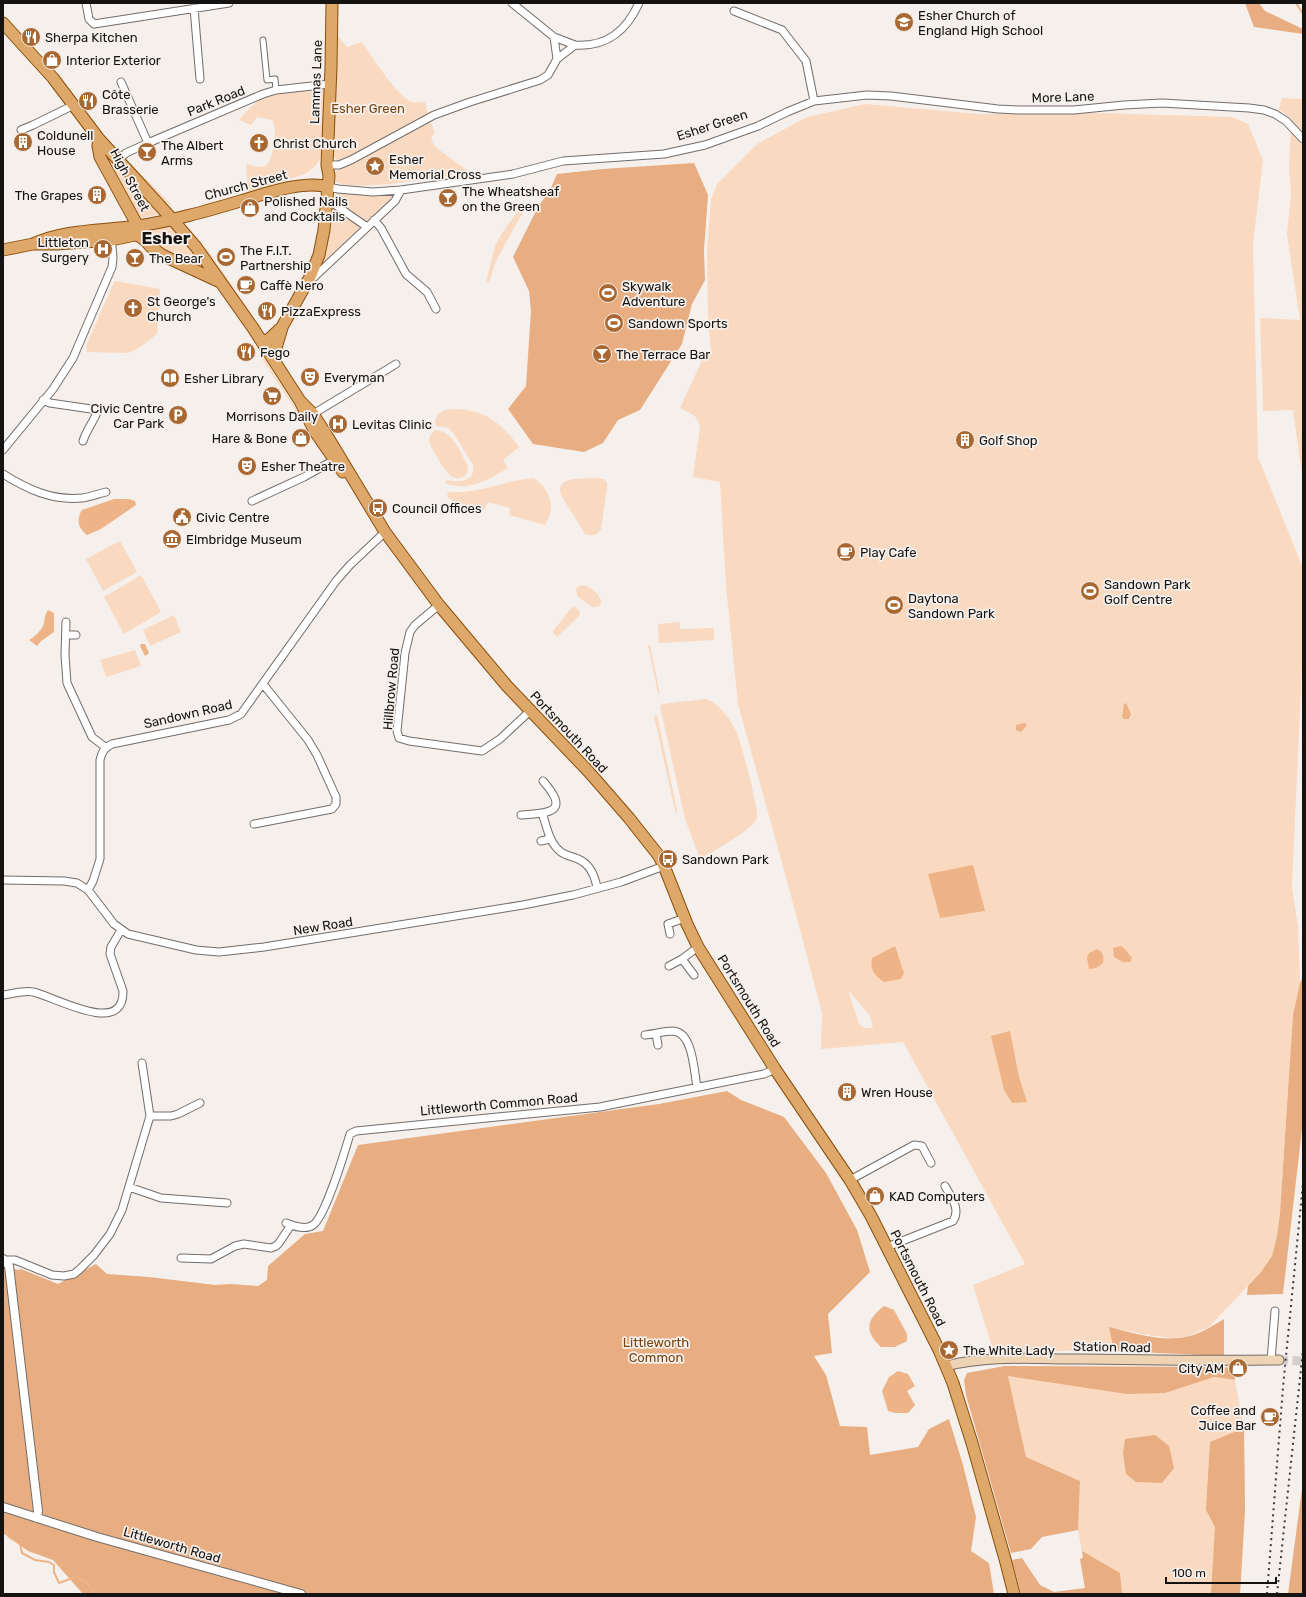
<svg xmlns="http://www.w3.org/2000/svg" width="1306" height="1597" font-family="Rubik,sans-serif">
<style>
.green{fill:#fad9c1;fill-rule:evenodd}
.forest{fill:#e8ad80}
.water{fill:#eeb386}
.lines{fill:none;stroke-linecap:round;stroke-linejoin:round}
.stream{stroke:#eeb386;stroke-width:2}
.secondary-tunnel{stroke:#d3cfcb;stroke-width:9;stroke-dasharray:9 4.5;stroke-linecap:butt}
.pedestrian-casing{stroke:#726d6a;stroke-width:7}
.minor-casing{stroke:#726d6a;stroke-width:9}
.tertiary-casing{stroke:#726d6a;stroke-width:10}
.secondary-casing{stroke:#726d6a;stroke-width:11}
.primary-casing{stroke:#894e0a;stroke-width:13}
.pedestrian{stroke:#fff;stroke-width:5}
.minor{stroke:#fff;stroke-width:7}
.tertiary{stroke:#fff;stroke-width:8}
.secondary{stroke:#eed4b4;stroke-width:9}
.primary{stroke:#dea86a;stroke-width:11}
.rail{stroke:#3e3b39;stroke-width:2;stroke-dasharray:2 4;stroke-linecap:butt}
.labels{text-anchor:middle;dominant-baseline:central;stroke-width:3.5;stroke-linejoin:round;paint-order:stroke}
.poi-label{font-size:13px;fill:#151311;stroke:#f5f0ec;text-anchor:start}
.street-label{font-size:13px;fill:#151311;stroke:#f5f0ec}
.park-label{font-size:13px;fill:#78420d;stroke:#f5f0ec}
.district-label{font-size:17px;font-weight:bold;fill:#151311;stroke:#f5f0ec}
</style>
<rect width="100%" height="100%" fill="#f5f0ec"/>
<path class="green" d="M337 35 347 47 362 42C371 55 398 98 412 102 415 103 421 102 425 102L428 115 343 160 338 161 334 158 333 154Z
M321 88 324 91C323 107 326 148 319 161 315 167 309 172 302 175L248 193 246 164C251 165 261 169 265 166 274 161 278 128 272 120L257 117 251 125 239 120C247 111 255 102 265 97 279 90 305 90 321 88Z
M1282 98 1303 99V481L1293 410 1263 411 1260 318 1300 320 1287 234 1291 193 1289 169 1291 119 1279 109Z
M865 104 979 114 1100 113 1232 117 1248 124 1263 160 1253 244 1258 457 1303 568V642L1292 888 1298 927 1300 983 1293 1015 1280 1213 1277 1236 1272 1256 1261 1272 1209 1327 1186 1337 1171 1338 1141 1334 1110 1327 1114 1351 1085 1350 1015 1353 1005 1350H993L973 1285 1025 1264 903 1042 821 1049 822 1013 790 892 738 704 726 586 720 482 693 477 700 427C698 415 690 413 680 408L705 354 711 355 708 316 707 249 711 199 717 184 757 144 807 117ZM848 990 870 1016 873 1028H864L859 1024Z
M430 121 435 132 431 138 434 146 468 171 465 173C442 177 348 194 333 180V172L348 165Z
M105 151 141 190 158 215 140 218 138 217 104 153Z
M129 163H130L171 204 169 205 128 164Z
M340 194 393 195 394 197V199L369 221 366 222 332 201 331 198 333 195Z
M331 207 361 226V228L314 275Z
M521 207H523L524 210 496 261 489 282 486 283 495 246 502 233Z
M167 226 171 227 200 261V265H198C184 259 154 249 150 234L153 229Z
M204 248 207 249 251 313H250L205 251Z
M116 281 160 289 157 334 139 348 128 353 87 352 86 346 114 282Z
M262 355 308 428H307L260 356Z
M459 409C488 412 502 424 519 447L503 460 508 468C488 480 469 492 445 483L447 480C459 483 476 482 473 465L454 434 449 428 436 426 435 421 438 414 445 410Z
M435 430C453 431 459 450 467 464 471 475 460 482 451 476 446 473 430 447 429 441 429 436 432 433 435 430Z
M534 478C550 490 557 507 545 525L509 515 510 508 488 502 484 510 453 501 447 497 448 492C477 495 506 480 534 478Z
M594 478 604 479 607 483V488L601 530C596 536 592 536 585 534L561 495C555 476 582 479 594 478Z
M120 541 137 572 103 591 86 559Z
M141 575 161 612 124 634 104 597Z
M581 585C590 586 600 594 601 602L600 606 592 607 578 597 576 591 577 587Z
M572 607H574C579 609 581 611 579 616L557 637 553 633V631Z
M174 615 181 632 150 646 143 630Z
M680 622V629L714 628V640L659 643 658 627 659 624Z
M650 644 660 695 658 693 648 646Z
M135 650 141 666 106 677 100 660Z
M705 699C718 702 731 720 736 731 741 741 759 810 757 818 754 829 712 852 700 859L685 819 660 706 662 704Z
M657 715 678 815 675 811 654 716Z
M1008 1376 1214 1377 1235 1380 1244 1430 1245 1510 1240 1594H1086L1080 1559 1083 1557 1078 1530 1080 1481 1026 1457Z"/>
<path class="forest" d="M1245 3H1259L1265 11 1303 29V34L1254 27Z
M694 163 708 195 704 250 705 280 692 304 682 344 640 410 618 420 603 443 584 452 533 444 508 409 526 386 531 311 529 291 513 257 538 207 550 190 557 174 603 169Z
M1303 976V1120L1283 1294 1247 1295 1248 1286 1261 1272 1272 1256 1277 1236 1280 1213 1293 1015 1300 983Z
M727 1091 741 1100 784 1117 826 1173 857 1230 870 1272 828 1314 832 1353 814 1356 826 1375 840 1426 867 1427 870 1455 918 1447 929 1429 949 1419 963 1465 976 1517 971 1551 989 1563 994 1594H83L53 1560 28 1551 3 1533V1265L18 1270 21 1269 58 1284 96 1264 107 1274 149 1277 215 1285 230 1284 258 1286 267 1280 268 1266 305 1234 323 1231 358 1145 659 1104Z
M1224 1319V1356L1114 1351 1109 1327C1133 1333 1161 1342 1185 1337 1199 1335 1212 1326 1224 1319Z
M1005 1366 1223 1367 1233 1368 1235 1380 1214 1377 1165 1393 1127 1394 1008 1376 1026 1457 1080 1481 1078 1530 1042 1537 1031 1549 1011 1553 966 1395 964 1380 967 1373Z
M1244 1428 1245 1510 1240 1594H1211L1215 1527 1206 1510 1210 1442Z
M1155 1435 1169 1446 1174 1468 1162 1483 1136 1482 1126 1474 1123 1453 1125 1439Z
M1303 1481V1594H1288Z
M1082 1551 1120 1573 1122 1594H1021L1012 1560 1022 1558 1040 1585 1054 1592 1085 1588 1080 1559 1083 1558Z"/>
<path class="water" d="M114 499H129L135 501 136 505 101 529 87 535C78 528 76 519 82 510Z
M48 610 54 613V632L41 641 37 646 29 640C34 637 40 632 43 626 45 621 44 615 48 610Z
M141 644H145L149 653 145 656 140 646Z
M1126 703 1131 714 1129 719H1124L1122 717 1124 704Z
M1025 723 1027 725 1021 732 1016 730V725Z
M973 865 985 911 940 918 928 874Z
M895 946 904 973 901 979 884 982C874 975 870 970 872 958Z
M1121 946 1125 949 1132 958 1131 962H1123L1114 957 1113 948Z
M1097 949C1103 952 1104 956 1103 963L1096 968 1089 969 1087 958 1089 953Z
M1010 1031 1019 1077 1027 1102 1012 1103 1004 1090 991 1036Z
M884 1306 894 1310 907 1334V1341L895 1347H881C864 1331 866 1320 884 1306Z
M898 1371 908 1374 915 1386 907 1391 915 1405 908 1413H895L888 1411 882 1391 889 1377Z"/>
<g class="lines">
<path class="stream" d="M1296 3 1303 14
M3 1526 9 1537 20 1544 22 1553 35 1560 49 1562 54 1565V1572L59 1583 75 1577 86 1582 96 1594"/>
<path class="secondary-tunnel" d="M1279 1360 1303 1361"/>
<defs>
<path id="pedestrian" d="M263 40 267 80 275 79 276 90"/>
<path id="minor" d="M86 3 89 19 94 24 229 3
M194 8 200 79
M734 11 782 30 806 61 814 101
M554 37 575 45
M557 59 575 45C606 47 626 32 639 3
M121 82 148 143
M21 130 33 125 74 105
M118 160 126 153 148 143 263 94 276 90 330 84
M327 165H339L351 160 434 115 470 102 540 80 548 75 557 59 554 37 512 3
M328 187 338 189 373 192 401 190 513 174 563 161 664 154 705 145 758 126 787 112 814 101 867 95 891 96 998 109 1019 110H1074L1124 105 1162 103 1249 108 1264 110 1275 114 1286 121 1303 139
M326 202 334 204 367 227
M374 220 381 228 406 274 427 292 436 309
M309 282 395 201 401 190
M43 400 50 403 98 410C94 421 87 429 83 441
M313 414 396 364
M3 450 53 389 73 358 112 267 113 258 111 236
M3 474C27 489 52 501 82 498 90 497 98 494 106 492
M252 501 304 477 334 460
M439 605 415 625 410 632 405 653 397 731 399 738 409 741 482 751 500 739 530 711
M66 622 65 655 67 683 92 737 105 747
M66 635H76
M542 813C547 827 549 843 561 852 566 856 572 856 578 859 590 864 595 876 597 888
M521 815C551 813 570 812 543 781
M254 824 332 809 336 804V797L317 755 308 740 263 684
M541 841 550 839
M3 880 64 881 77 883 88 890 114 924 128 934 196 950 219 952 264 947 523 905 573 895 621 882 664 866
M88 890 93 881 100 859V760C102 752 104 748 112 744L229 720 241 714 336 581 350 565 385 532
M670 934 668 924 685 918
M669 966 682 959
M694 975 682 959 698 947
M3 995C12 994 25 990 33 992 54 996 124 1038 123 991L110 954 111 947 121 930
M656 1034 658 1045
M645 1035C654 1034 664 1031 673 1031 693 1032 694 1071 697 1087
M150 1116H171L178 1114 200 1103
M850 1180 914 1145 922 1146 931 1163
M129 1187 161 1198 227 1203
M286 1223C293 1226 306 1230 313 1225 325 1217 345 1151 350 1134L356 1131 600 1107 764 1074 775 1069
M887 1247 953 1221C961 1209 951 1197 945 1186
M181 1258 211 1259 235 1246 244 1244 271 1248 276 1246 279 1243 291 1225
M5 1260H15L52 1275 64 1276 74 1274 80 1269 94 1255 110 1234 122 1210 150 1116 142 1063
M1271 1360 1275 1311"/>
<path id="tertiary" d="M3 1259 9 1266 38 1511 37 1518
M3 1507 97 1537 301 1594"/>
<path id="secondary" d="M946 1366C989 1355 1035 1359 1079 1359 1146 1360 1212 1361 1279 1360"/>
<path id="primary" d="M3 23 53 78 99 139 172 219 196 247 253 328 300 401 314 430 343 472
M99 139 98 146 100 157 146 241 150 246 162 255 218 281
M33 244C66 229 102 231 138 226 173 221 210 210 244 200 267 193 305 180 328 187
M3 250 33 244H57L111 240 135 235 139 236 146 241
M261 340 267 341 282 327 310 277 319 255 324 230 329 176 327 165 331 67 332 3
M273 358 282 328
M300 401 313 414 329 439 385 532 439 605 507 686 589 772 629 818 659 856 664 866 687 924 698 947 775 1069 850 1180 871 1216 939 1350 953 1383 972 1443 1005 1559 1014 1594"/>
</defs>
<use href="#pedestrian" class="pedestrian-casing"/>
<use href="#minor" class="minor-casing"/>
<use href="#tertiary" class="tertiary-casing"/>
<use href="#secondary" class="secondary-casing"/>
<use href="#primary" class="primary-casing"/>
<use href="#pedestrian" class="pedestrian"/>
<use href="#minor" class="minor"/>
<use href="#tertiary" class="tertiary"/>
<use href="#secondary" class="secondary"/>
<use href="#primary" class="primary"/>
<path class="rail" d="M1267 1594 1283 1387 1303 1183
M1277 1594 1303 1350"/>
</g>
<defs>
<symbol id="school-disc" viewBox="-11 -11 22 22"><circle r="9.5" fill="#a96832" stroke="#f5f0ec"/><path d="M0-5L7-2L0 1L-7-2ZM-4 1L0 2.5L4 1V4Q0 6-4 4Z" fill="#fff"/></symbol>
<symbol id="restaurant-disc" viewBox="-11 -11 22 22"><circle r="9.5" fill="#a96832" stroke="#f5f0ec"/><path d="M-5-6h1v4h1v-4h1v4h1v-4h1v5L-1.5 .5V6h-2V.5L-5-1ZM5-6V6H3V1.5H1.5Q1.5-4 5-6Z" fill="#fff"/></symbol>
<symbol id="shop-disc" viewBox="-11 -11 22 22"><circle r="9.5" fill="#a96832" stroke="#f5f0ec"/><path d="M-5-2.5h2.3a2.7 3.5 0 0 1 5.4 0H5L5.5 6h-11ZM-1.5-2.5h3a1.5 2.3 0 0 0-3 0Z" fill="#fff"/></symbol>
<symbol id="building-disc" viewBox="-11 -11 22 22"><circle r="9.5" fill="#a96832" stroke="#f5f0ec"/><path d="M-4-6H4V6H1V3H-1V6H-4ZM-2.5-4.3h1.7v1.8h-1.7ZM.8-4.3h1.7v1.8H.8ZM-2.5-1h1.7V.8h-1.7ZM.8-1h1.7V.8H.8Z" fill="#fff"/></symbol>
<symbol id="church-disc" viewBox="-11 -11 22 22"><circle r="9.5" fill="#a96832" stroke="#f5f0ec"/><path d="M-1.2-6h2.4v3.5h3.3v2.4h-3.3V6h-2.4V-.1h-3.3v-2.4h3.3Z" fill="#fff"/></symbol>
<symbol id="bar-disc" viewBox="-11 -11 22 22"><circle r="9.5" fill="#a96832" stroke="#f5f0ec"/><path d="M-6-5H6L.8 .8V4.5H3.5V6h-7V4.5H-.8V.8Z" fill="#fff"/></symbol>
<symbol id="sight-disc" viewBox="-11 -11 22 22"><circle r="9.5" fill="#a96832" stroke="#f5f0ec"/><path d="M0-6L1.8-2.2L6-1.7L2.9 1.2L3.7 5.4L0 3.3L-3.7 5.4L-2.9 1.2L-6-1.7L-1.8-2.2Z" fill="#fff"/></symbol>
<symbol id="hospital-disc" viewBox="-11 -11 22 22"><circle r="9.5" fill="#a96832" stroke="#f5f0ec"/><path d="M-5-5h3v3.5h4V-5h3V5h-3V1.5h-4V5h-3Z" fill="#fff"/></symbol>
<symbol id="stadium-disc" viewBox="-11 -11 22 22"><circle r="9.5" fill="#a96832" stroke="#f5f0ec"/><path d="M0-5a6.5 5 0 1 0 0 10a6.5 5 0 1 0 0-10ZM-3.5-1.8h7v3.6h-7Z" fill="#fff"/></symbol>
<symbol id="cafe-disc" viewBox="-11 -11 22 22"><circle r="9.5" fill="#a96832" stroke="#f5f0ec"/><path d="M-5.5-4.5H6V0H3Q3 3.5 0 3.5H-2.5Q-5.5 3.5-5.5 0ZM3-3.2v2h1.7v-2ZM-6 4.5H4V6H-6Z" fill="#fff"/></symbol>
<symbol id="theatre-disc" viewBox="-11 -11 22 22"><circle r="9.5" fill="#a96832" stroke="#f5f0ec"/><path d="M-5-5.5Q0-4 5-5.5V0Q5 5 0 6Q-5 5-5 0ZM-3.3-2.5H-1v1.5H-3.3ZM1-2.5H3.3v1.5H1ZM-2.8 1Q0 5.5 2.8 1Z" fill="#fff"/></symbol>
<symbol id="library-disc" viewBox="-11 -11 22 22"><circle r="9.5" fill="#a96832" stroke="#f5f0ec"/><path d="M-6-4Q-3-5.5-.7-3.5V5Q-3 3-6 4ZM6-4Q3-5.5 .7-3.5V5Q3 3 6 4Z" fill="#fff"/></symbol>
<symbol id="supermarket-disc" viewBox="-11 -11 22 22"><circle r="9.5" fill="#a96832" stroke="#f5f0ec"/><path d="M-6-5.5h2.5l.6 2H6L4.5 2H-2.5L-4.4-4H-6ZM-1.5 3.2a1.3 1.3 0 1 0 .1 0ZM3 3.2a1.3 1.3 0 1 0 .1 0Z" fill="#fff"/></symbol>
<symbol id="parking-disc" viewBox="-11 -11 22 22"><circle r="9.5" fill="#a96832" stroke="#f5f0ec"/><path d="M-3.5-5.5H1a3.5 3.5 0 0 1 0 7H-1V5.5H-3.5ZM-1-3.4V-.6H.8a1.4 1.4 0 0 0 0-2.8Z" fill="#fff"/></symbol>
<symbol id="bus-disc" viewBox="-11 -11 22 22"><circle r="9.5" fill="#a96832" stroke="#f5f0ec"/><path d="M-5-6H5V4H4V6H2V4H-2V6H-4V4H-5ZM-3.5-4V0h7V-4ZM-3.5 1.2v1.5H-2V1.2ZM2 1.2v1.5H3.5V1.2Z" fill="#fff"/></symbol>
<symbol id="civic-disc" viewBox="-11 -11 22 22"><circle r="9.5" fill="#a96832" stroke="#f5f0ec"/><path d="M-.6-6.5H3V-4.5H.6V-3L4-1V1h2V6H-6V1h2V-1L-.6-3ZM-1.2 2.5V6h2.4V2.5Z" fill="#fff"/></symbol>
<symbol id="museum-disc" viewBox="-11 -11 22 22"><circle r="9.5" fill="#a96832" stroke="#f5f0ec"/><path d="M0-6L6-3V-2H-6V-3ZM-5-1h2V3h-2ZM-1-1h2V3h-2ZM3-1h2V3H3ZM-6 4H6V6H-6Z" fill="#fff"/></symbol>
</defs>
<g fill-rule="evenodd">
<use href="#school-disc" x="893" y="11" width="22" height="22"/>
<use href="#restaurant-disc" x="20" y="26" width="22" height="22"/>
<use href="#shop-disc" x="41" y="49" width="22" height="22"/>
<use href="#restaurant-disc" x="77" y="90" width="22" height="22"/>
<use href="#building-disc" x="12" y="131" width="22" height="22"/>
<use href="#church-disc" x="248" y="132" width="22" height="22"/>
<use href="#bar-disc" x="136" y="141" width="22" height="22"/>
<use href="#sight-disc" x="364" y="155" width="22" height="22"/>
<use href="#building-disc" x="86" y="184" width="22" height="22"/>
<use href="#bar-disc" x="437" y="187" width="22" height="22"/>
<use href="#shop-disc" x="239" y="197" width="22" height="22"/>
<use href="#hospital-disc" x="92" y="238" width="22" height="22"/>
<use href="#stadium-disc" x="215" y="246" width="22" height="22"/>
<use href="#bar-disc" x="124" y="247" width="22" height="22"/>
<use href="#cafe-disc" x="235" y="274" width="22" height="22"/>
<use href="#stadium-disc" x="597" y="282" width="22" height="22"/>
<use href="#church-disc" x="122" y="297" width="22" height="22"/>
<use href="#restaurant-disc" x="256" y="300" width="22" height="22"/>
<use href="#stadium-disc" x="603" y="312" width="22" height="22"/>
<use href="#restaurant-disc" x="235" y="341" width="22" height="22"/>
<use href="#bar-disc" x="591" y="343" width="22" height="22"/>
<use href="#theatre-disc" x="299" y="366" width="22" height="22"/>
<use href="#library-disc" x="159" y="367" width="22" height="22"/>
<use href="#supermarket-disc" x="261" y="385" width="22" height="22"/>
<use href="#parking-disc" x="167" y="404" width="22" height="22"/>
<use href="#hospital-disc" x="327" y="413" width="22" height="22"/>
<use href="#shop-disc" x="290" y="427" width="22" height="22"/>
<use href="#building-disc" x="954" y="429" width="22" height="22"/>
<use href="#theatre-disc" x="236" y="455" width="22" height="22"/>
<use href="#bus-disc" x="367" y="497" width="22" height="22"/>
<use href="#civic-disc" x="171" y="506" width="22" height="22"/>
<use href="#museum-disc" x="161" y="528" width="22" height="22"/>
<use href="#cafe-disc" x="835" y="541" width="22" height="22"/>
<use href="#stadium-disc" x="1079" y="580" width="22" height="22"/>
<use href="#stadium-disc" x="883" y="594" width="22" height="22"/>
<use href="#bus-disc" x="657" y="848" width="22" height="22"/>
<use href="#building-disc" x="836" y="1081" width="22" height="22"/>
<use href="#shop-disc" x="864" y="1185" width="22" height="22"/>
<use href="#sight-disc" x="938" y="1339" width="22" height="22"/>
<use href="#shop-disc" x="1227" y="1357" width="22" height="22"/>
<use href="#cafe-disc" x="1259" y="1406" width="22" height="22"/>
</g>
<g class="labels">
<g class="poi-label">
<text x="918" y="15">Esher Church of<tspan x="918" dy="15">England High School</tspan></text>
<text x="45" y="37">Sherpa Kitchen</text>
<text x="66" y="60">Interior Exterior</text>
<text x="102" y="94">Côte<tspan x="102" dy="15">Brasserie</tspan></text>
<text x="37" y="135">Coldunell<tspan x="37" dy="15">House</tspan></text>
<text x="273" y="143">Christ Church</text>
<text x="161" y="145">The Albert<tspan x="161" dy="15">Arms</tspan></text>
<text x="389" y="159">Esher<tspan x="389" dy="15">Memorial Cross</tspan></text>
<text x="462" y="191">The Wheatsheaf<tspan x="462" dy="15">on the Green</tspan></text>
<text x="83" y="195" text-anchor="end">The Grapes</text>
<text x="264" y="201">Polished Nails<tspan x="264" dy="15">and Cocktails</tspan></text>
<text x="89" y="242" text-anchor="end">Littleton<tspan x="89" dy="15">Surgery</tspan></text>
<text x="240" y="250">The F.I.T.<tspan x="240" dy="15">Partnership</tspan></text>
<text x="149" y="258">The Bear</text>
<text x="260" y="285">Caffè Nero</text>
<text x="622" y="286">Skywalk<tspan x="622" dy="15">Adventure</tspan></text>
<text x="147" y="301">St George's<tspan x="147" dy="15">Church</tspan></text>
<text x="281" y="311">PizzaExpress</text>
<text x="628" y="323">Sandown Sports</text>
<text x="260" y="352">Fego</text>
<text x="616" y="354">The Terrace Bar</text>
<text x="324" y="377">Everyman</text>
<text x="184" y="378">Esher Library</text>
<text x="164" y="408" text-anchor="end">Civic Centre<tspan x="164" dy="15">Car Park</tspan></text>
<text x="272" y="416" text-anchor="middle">Morrisons Daily</text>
<text x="352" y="424">Levitas Clinic</text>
<text x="287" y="438" text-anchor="end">Hare &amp; Bone</text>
<text x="979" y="440">Golf Shop</text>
<text x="261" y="466">Esher Theatre</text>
<text x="392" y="508">Council Offices</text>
<text x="196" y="517">Civic Centre</text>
<text x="186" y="539">Elmbridge Museum</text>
<text x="860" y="552">Play Cafe</text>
<text x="1104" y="584">Sandown Park<tspan x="1104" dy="15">Golf Centre</tspan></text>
<text x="908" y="598">Daytona<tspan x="908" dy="15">Sandown Park</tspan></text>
<text x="682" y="859">Sandown Park</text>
<text x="861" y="1092">Wren House</text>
<text x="889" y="1196">KAD Computers</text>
<text x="963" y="1350">The White Lady</text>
<text x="1224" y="1368" text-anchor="end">City AM</text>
<text x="1256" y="1410" text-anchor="end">Coffee and<tspan x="1256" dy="15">Juice Bar</tspan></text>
</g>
<g class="street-label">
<text transform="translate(316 82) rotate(-88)">Lammas Lane</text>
<text transform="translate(1063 97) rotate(-2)">More Lane</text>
<text transform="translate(216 101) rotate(-22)">Park Road</text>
<text transform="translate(712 125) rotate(-18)">Esher Green</text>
<text transform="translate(130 180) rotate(62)">High Street</text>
<text transform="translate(246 185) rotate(-15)">Church Street</text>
<text transform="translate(391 689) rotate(-85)">Hillbrow Road</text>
<text transform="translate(188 714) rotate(-13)">Sandown Road</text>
<text transform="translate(569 732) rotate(47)">Portsmouth Road</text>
<text transform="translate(323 926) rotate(-9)">New Road</text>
<text transform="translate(749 1001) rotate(58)">Portsmouth Road</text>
<text transform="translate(499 1104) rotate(-5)">Littleworth Common Road</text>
<text transform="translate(918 1278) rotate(63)">Portsmouth Road</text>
<text transform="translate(1112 1347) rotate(1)">Station Road</text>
<text transform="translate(172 1545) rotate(16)">Littleworth Road</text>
</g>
<g class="park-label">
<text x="368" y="108">Esher Green</text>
<text x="656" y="1342">Littleworth<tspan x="656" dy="15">Common</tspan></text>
</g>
<g class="district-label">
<text x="166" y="238">Esher</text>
</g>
</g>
<rect width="1306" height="1597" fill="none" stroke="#151311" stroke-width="8"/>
<path d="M1166 1577v6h110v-6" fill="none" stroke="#151311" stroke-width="2"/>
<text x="1172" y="1577" font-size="12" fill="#151311" stroke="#f5f0ec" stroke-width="3" paint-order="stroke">100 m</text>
</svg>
